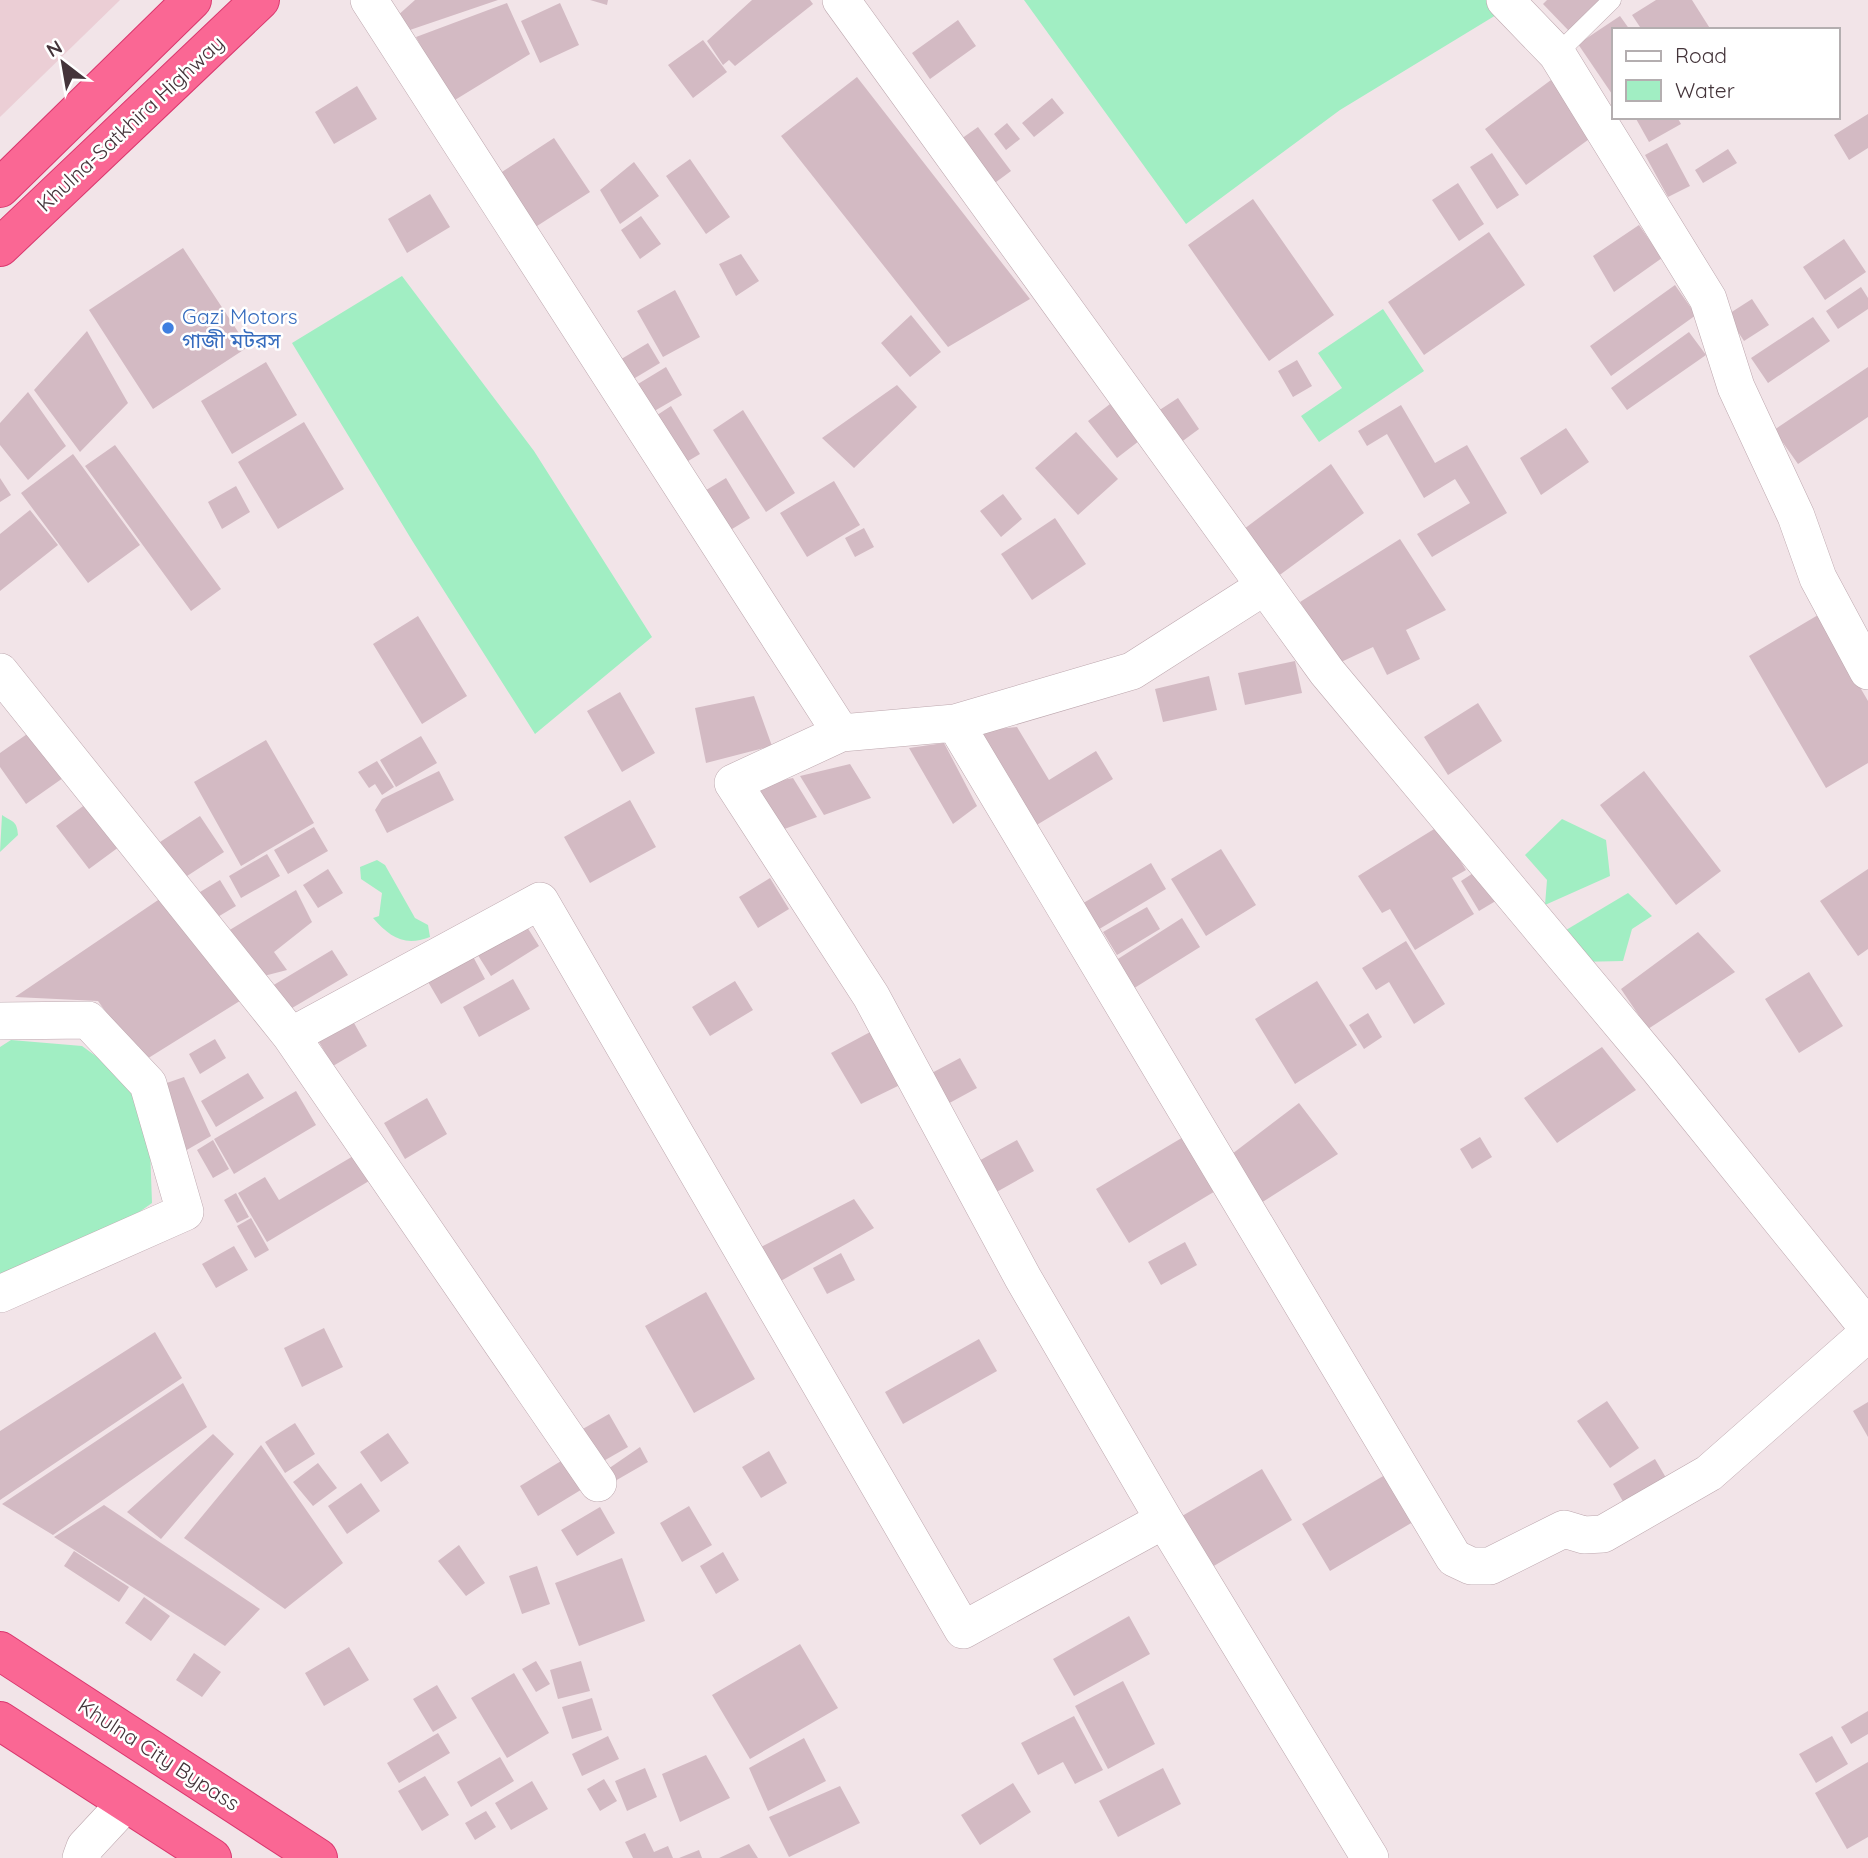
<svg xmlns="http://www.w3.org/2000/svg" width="1868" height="1858" font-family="Quicksand,'Noto Sans Bengali',sans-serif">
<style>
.education{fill:#ebced5}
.water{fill:#a1eec3}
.building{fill:#d3bac3}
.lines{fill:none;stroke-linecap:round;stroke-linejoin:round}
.lane-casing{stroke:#bda7ae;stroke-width:19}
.street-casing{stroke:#bda7ae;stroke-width:38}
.highway-casing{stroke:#d9376e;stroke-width:40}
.lane{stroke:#fff;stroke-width:18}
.street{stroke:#fff;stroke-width:37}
.highway{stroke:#fa6794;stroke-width:38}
.shop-dot{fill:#3f7fe0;stroke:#fff;stroke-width:2.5}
.labels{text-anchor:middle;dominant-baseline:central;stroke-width:5;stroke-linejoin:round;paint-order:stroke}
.street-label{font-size:21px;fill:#44343a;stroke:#fff}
.shop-label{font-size:21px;fill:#366cbe;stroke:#fff;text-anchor:start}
</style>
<rect width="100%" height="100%" fill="#f2e4e8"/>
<path class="education" d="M0 0H120L0 117Z"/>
<path class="water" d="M1024 0H1498L1506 9 1340 110 1186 224Z
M402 276 534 451 652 637 535 734 413 542 292 343Z
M1383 309 1424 371 1319 442 1301 416 1342 388 1318 353Z
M2 815C12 822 17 820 18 835L0 852Z
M1562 819 1606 840 1610 876 1545 905 1547 880 1525 855Z
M377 860 385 865 415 918 428 925 430 937C404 947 390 937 373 918L379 916 382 893 361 879 360 867Z
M1628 893 1652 916 1632 929 1623 961 1576 962 1556 936Z
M11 1040 82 1046 126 1078 150 1147 152 1203 114 1230 0 1278V1047Z"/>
<path class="building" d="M415 0H498L401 33 396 17Z
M590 0H608L607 5Z
M752 0H810L813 4 735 66 729 60 723 65 707 41Z
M1547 0H1601L1569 31 1543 4Z
M1656 0H1692L1711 30H1642L1632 15Z
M507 3 530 54 450 103 416 37Z
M560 3 579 45 540 63 521 21Z
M1620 16 1630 30H1614V97L1578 44Z
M958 20 976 46 930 79 912 53Z
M703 40 727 72 693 98 668 65Z
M857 77 1030 299 948 347 781 136Z
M1551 80 1592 137 1526 185 1485 129Z
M357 86 377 119 334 144 315 112Z
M1052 98 1064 113 1034 137 1022 123Z
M1868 114V148L1849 160 1834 135Z
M1635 117H1677L1681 124 1649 142Z
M1007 123 1020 139 1006 150 994 134Z
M978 127 1011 171 984 191 951 146Z
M554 138 590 192 523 235 488 181Z
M1667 143 1690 186 1668 197 1645 155Z
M1728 149 1737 163 1703 183 1695 170Z
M1492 153 1519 195 1497 209 1470 167Z
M690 159 730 217 706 234 666 176Z
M634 162 659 196 620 224 600 190Z
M1458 183 1484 224 1459 241 1432 200Z
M430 194 450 227 407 253 388 219Z
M1253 199 1334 315 1269 361 1188 245Z
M641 216 661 244 640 259 621 230Z
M1639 225 1662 258 1614 292 1593 256Z
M1489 232 1525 285 1424 355 1388 302Z
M1844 239 1866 272 1825 300 1803 267Z
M183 248 248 347 153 409 89 310Z
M741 254 759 281 736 296 719 264Z
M1675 285 1696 315 1611 376 1590 346Z
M1861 287 1868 298V309L1838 329 1826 311Z
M675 290 700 337 663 357 637 311Z
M1752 299 1769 325 1744 341 1727 315Z
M911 315 941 352 910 377 881 343Z
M1813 317 1830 341 1768 383 1751 358Z
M87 331 128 403 80 452 34 390Z
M1689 332 1706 355 1627 410 1611 388Z
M648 343 660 363 630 381 618 361Z
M1297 360 1312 386 1293 397 1278 371Z
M266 362 297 415 232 454 201 401Z
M666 367 682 395 644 417 628 390Z
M1868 367V417L1798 464 1774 430Z
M897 385 917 407 854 468 822 438Z
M28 392 66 446 28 480 0 445V423Z
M1178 398 1199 429 1180 443 1158 411Z
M1110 404 1139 441 1117 458 1088 421Z
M1401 405 1435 463 1467 445 1507 513 1432 557 1417 534 1470 503 1455 479 1424 498 1387 434 1367 446 1358 431Z
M671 406 700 454 678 467 648 421Z
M743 410 795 493 766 512 713 430Z
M304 422 344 489 278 529 238 462Z
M1566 428 1589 462 1541 495 1520 458Z
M1076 432 1118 479 1078 515 1035 468Z
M115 445 221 589 191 611 85 466Z
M73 454 140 545 88 583 21 493Z
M1331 464 1364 513 1277 577 1244 529Z
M0 478 11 495 0 502Z
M726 478 750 518 724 534 698 495Z
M834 481 860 525 807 557 780 513Z
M236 486 250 512 222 529 208 502Z
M1003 494 1022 519 1001 537 980 511Z
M30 510 58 545 0 591V534Z
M1055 518 1086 564 1032 600 1001 554Z
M864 528 874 547 855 557 845 538Z
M1400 539 1446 610 1406 630 1420 659 1387 675 1373 647 1339 663 1300 602Z
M1818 615 1868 701V763L1826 788 1749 656Z
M418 616 467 696 422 724 373 644Z
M1295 661 1302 693 1245 705 1238 673Z
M1209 676 1217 710 1163 722 1155 689Z
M620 692 655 753 622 772 587 711Z
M754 696 772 746 706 763 695 708Z
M1478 703 1502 741 1448 775 1424 737Z
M1017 727 1049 780 1096 751 1113 779 1035 826 976 731Z
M30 732 63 778 26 804 0 767V753Z
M421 736 437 763 396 787 380 760Z
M266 740 314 823 241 866 194 782Z
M944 743 977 806 953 824 909 748Z
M377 761 394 787 382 795 375 784 369 788 358 772Z
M850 764 871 798 824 815 800 776Z
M439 771 454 800 387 833 375 810 382 799Z
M1644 771 1721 871 1676 905 1600 805Z
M793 778 817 817 779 831 751 786Z
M630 800 656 847 590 883 564 837Z
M90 801 123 844 89 869 56 826Z
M200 816 224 852 184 878 160 842Z
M1439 826 1466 870 1452 878 1474 914 1415 950 1390 909 1382 913 1358 876Z
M314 827 328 851 288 874 274 850Z
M1221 849 1256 905 1206 936 1171 879Z
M267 854 280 876 241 898 229 876Z
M1151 863 1166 889 1096 931 1080 905Z
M1481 868 1499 899 1479 911 1461 881Z
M328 869 343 893 318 908 303 885Z
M1868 869V949L1858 956 1820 901Z
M770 878 789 909 758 928 739 897Z
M220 880 236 906 216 918 200 892Z
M296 890 312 922 274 952 287 970 260 977 228 931Z
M167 894 243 999 142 1062 98 1001 15 997Z
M1147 907 1160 929 1117 955 1103 932Z
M1182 918 1200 947 1128 992 1110 964Z
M522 919 539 946 491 976 474 949Z
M1698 932 1735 972 1648 1029 1621 989Z
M1406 941 1445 1004 1414 1024 1389 982 1376 990 1362 968Z
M469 949 485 979 441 1004 424 975Z
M332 950 348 975 287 1011 272 986Z
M1809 972 1843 1026 1799 1053 1765 999Z
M513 979 530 1009 479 1037 463 1007Z
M735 981 753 1010 710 1036 692 1007Z
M1317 981 1357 1045 1295 1084 1255 1019Z
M1368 1013 1382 1037 1364 1049 1349 1025Z
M354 1023 367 1046 333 1066 319 1042Z
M872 1031 904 1083 861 1104 831 1053Z
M215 1039 226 1058 200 1074 189 1054Z
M1602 1047 1636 1090 1557 1143 1524 1098Z
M960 1058 977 1088 944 1106 928 1075Z
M248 1073 264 1098 216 1127 201 1101Z
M184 1077 211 1136 185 1151 161 1085Z
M296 1091 316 1125 234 1174 214 1139Z
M427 1098 447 1134 405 1159 384 1123Z
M1299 1103 1338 1154 1261 1203 1232 1154Z
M1185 1136 1217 1190 1129 1243 1096 1189Z
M1480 1137 1492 1157 1472 1169 1460 1149Z
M213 1140 229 1169 213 1178 197 1150Z
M1017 1140 1034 1171 993 1194 975 1163Z
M360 1152 374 1178 267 1242 238 1193 265 1177 279 1200Z
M236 1193 249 1217 237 1223 224 1200Z
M854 1199 874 1228 779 1282 759 1248Z
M251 1218 269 1250 255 1258 237 1226Z
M1185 1242 1197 1265 1161 1285 1148 1262Z
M234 1246 248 1270 216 1288 202 1264Z
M841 1253 855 1280 827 1294 813 1268Z
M706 1292 755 1379 694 1413 645 1326Z
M324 1328 343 1367 302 1387 284 1348Z
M155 1332 182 1378 0 1500V1431Z
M979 1339 997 1371 903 1424 885 1392Z
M183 1383 207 1427 53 1535 2 1504Z
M1607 1401 1639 1448 1610 1468 1577 1421Z
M1868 1402V1437L1853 1411Z
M609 1414 628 1447 600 1463 581 1430Z
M295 1423 315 1454 285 1473 265 1442Z
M388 1433 409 1463 381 1482 360 1452Z
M213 1434 234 1454 161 1539 127 1512Z
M261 1445 343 1563 285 1609 184 1538Z
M640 1447 648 1462 615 1481 608 1469Z
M769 1451 787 1483 761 1498 742 1467Z
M566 1458 584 1488 538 1516 520 1486Z
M1655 1459 1672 1488 1629 1512 1613 1484Z
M318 1463 337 1488 313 1506 293 1482Z
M1262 1469 1292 1520 1207 1570 1177 1519Z
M1390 1472 1418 1519 1330 1571 1302 1524Z
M361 1483 380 1511 347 1534 328 1506Z
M104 1505 260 1609 225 1646 54 1537Z
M689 1506 712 1545 682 1562 660 1523Z
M600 1507 615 1533 577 1556 561 1530Z
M459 1545 485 1583 466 1596 438 1561Z
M74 1551 129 1587 119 1602 64 1566Z
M723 1552 739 1580 716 1594 700 1566Z
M622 1558 645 1621 579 1646 555 1583Z
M537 1566 550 1604 522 1614 509 1576Z
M144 1597 170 1616 151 1641 125 1623Z
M1129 1616 1150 1654 1074 1696 1053 1659Z
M800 1644 838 1708 750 1759 712 1695Z
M349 1647 369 1680 324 1706 305 1673Z
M194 1653 221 1672 202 1697 176 1680Z
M536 1661 550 1684 536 1692 522 1669Z
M581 1661 590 1691 558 1699 550 1670Z
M514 1673 549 1733 507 1758 471 1698Z
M1123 1681 1155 1744 1108 1769 1075 1706Z
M437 1685 457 1718 433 1732 413 1699Z
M592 1698 602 1730 572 1739 562 1707Z
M1868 1711V1734L1851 1744 1841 1727Z
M1074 1716 1103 1770 1075 1784 1063 1762 1038 1775 1021 1743Z
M438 1733 450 1753 399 1783 387 1763Z
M608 1736 619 1759 582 1776 572 1754Z
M1832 1736 1848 1764 1816 1783 1799 1754Z
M804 1738 826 1781 768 1811 749 1768Z
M706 1755 730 1798 680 1822 662 1774Z
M500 1757 514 1781 471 1807 457 1782Z
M1868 1762V1837L1847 1849 1815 1793Z
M645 1768 657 1797 627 1811 615 1781Z
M1163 1768 1181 1804 1118 1837 1099 1801Z
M425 1776 449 1815 422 1831 398 1791Z
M604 1779 617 1801 600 1811 587 1789Z
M532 1781 548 1809 511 1830 495 1803Z
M1013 1783 1031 1812 980 1845 961 1815Z
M840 1786 860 1823 789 1857 769 1817Z
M486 1811 496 1827 475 1840 465 1823Z
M645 1833 654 1852 668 1846 673 1858H633L625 1842Z
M749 1844 758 1858H719Z
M699 1850 702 1858H679Z"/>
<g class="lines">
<defs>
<path id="lane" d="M1557 54 1612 0"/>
<path id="street" d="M369 0 841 733 955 723 1132 671 1265 586
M841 0 1327 672 1659 1069 1868 1328
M1505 0 1557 54 1708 299 1736 387 1796 516 1818 578 1868 671
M0 672 291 1036 540 901 963 1630 1164 1520
M955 723 1454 1558 1471 1566H1490L1564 1529 1584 1535 1603 1534 1709 1473 1868 1333
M841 733 733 783 871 996 1023 1278 1164 1520 1370 1858
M0 1021 88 1020 148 1084 185 1212 0 1294
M291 1036 598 1483
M81 1858 85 1847 125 1804"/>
<path id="highway" d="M0 188 192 0
M0 247 260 0
M0 1651 318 1858
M0 1721 212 1858"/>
</defs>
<use href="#lane" class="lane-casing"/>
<use href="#street" class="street-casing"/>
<use href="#highway" class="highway-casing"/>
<use href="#lane" class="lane"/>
<use href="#street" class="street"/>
<use href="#highway" class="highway"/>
</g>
<circle class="shop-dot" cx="168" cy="328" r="7"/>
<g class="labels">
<g class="street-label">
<text transform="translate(130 123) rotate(-43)">Khulna-Satkhira Highway</text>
<text transform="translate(159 1754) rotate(33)">Khulna City Bypass</text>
</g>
<g class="shop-label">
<text x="182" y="316">Gazi Motors<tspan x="182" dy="24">গাজী মটরস</tspan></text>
</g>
</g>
<rect x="1612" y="28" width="228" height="91" fill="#ffffff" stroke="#b4aeb0" stroke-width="2"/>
<rect x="1626" y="51" width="35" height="10" fill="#ffffff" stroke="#b4aeb0" stroke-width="2"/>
<text x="1675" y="63" font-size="21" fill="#44343a">Road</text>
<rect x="1626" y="80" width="35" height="21" fill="#a1eec3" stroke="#b4aeb0" stroke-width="2"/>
<text x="1675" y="98" font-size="21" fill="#44343a">Water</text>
<g transform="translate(63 63) rotate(329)" stroke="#ffffff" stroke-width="5" paint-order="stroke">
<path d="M0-5L12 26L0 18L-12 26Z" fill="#44343a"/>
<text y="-10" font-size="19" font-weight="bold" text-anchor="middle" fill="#44343a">N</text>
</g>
</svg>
